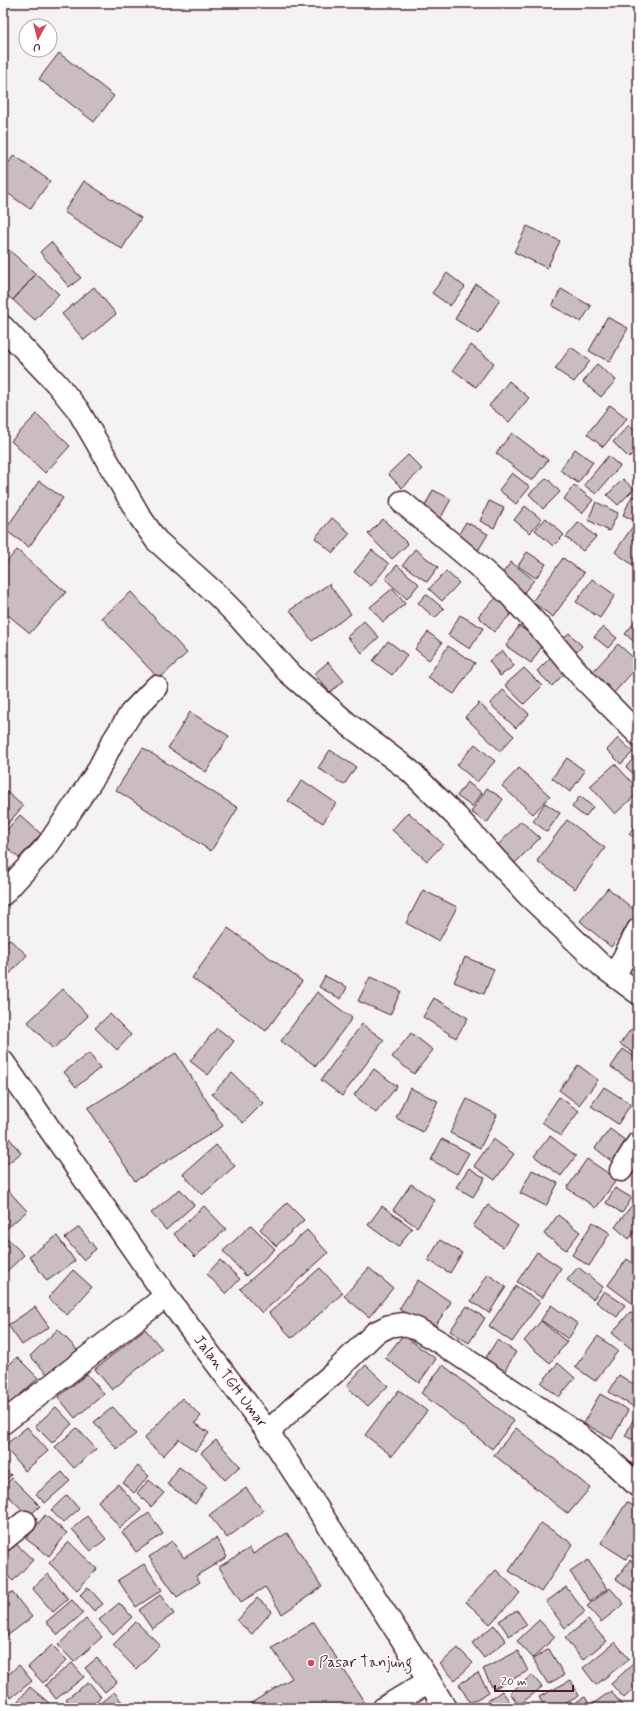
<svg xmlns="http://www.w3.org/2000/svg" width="641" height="1711" font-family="Mynerve,sans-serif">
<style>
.building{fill:#cabdc1;stroke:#4a1f2b}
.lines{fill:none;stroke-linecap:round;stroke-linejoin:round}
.minor-casing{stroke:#4a1f2b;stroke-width:25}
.primary-casing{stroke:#4a1f2b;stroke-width:25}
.minor{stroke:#fff;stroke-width:22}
.primary{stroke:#fff;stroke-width:22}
.poi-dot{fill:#d1495b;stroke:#fff;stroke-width:1.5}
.labels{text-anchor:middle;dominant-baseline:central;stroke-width:3;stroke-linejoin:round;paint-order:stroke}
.street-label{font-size:15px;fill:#4a1f2b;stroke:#fff}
.poi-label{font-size:15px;fill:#4a1f2b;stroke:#fff;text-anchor:start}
</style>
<rect width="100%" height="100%" fill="#f4f2f2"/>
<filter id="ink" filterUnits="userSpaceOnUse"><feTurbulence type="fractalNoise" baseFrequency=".025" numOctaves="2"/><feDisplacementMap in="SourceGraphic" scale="8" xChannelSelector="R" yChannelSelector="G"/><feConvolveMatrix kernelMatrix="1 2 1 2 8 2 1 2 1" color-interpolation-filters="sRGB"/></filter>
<g filter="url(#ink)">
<path class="building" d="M59 53 114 96 94 122 39 79Z
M14 155 50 181 30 209 3 190V171Z
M84 181 141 218 122 249 64 212Z
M527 226 560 241 547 268 514 252Z
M51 242 81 278 69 287 40 252Z
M9 250 36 274 13 300 3 292V257Z
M447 273 465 287 450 306 432 293Z
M36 274 59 294 35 320 13 300Z
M476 284 500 299 479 334 455 319Z
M94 287 116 314 84 340 62 314Z
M561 289 591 306 581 322 552 306Z
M607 317 628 328 610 362 589 351Z
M471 345 494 363 476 387 453 370Z
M571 347 590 361 574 382 555 369Z
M597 364 616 380 601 397 583 382Z
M509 381 529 398 509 422 489 406Z
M610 405 627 418 603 447 587 434Z
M37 414 70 446 45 473 11 441Z
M629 425 638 434V449L629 458 613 442Z
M512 433 548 460 532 481 496 453Z
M575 449 593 462 578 483 560 470Z
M408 455 422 469 402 488 388 474Z
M608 456 620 466 596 494 584 485Z
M512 473 530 487 516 504 499 490Z
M547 478 560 492 543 509 529 494Z
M623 479 634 489 618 505 607 495Z
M39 481 63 498 29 547 5 530Z
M574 485 593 500 582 513 564 499Z
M433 490 451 499 438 523 421 514Z
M632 496 638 498V522L623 515Z
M489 501 504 508 494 528 480 521Z
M596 502 618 513 609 531 588 520Z
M525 506 541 519 530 533 514 520Z
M332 518 350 533 333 553 315 538Z
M546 518 564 535 553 546 535 530Z
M383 519 408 544 392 559 368 534Z
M466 522 488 534 476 554 454 542Z
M579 522 596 537 583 551 566 537Z
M633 526 638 529V569L615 552Z
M415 549 438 567 427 582 403 565Z
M17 550 66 592 30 633 3 611V566Z
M372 550 389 564 371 586 354 572Z
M527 552 546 564 536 578 518 566Z
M563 558 584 573 553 617 532 602Z
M511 562 534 580 522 595 499 578Z
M397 565 419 584 407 599 385 579Z
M446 571 459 583 442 601 429 589Z
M592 579 615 595 600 618 576 602Z
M329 584 351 614 312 641 290 610Z
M393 588 405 604 383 622 370 607Z
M131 592 187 653 159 679 102 618Z
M426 594 444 609 435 618 418 603Z
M497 597 513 612 494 632 478 616Z
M460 615 483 628 470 649 448 635Z
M638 618V645L625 634Z
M364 621 379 637 362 653 347 637Z
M519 626 544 643 531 663 506 646Z
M603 627 617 638 608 648 594 637Z
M428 632 442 643 429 660 415 649Z
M569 633 582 646 573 656 559 642Z
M388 641 407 655 392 675 373 661Z
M618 644 638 662V666L612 695 589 676Z
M448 646 475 663 454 694 428 677Z
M503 651 514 666 500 676 489 661Z
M550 658 565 673 552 686 537 671Z
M328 662 344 681 330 692 314 674Z
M524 668 542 686 524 704 505 685Z
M503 690 529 714 516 728 490 704Z
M479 703 514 736 500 751 465 717Z
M190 712 229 736 206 772 168 748Z
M618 738 633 752 621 764 607 750Z
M475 744 495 761 477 782 457 765Z
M143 748 238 808 211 851 116 790Z
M330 750 356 767 344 785 318 768Z
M638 753V778L626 767Z
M567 758 585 771 570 792 552 778Z
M615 764 638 789V793L615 814 590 786Z
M519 768 550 796 533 814 502 786Z
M302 780 336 803 323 823 288 801Z
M467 782 482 793 472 807 457 796Z
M487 788 503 799 487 823 471 812Z
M3 789 23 806 5 827 3 825Z
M580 796 593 807 585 817 572 807Z
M545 803 560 813 547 832 533 821Z
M408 812 443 844 427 861 392 830Z
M20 815 41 834 19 858 3 844V834Z
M567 820 605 848 575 889 537 861Z
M638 820V840L629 834Z
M521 821 540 838 512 866 494 849Z
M608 888 638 913 611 947 580 921Z
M423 890 457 907 439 941 406 923Z
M228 928 302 981 266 1031 192 978Z
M9 939 27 955 3 981V946Z
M465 957 494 969 484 994 454 982Z
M325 976 347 987 341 999 319 987Z
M370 977 401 991 390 1015 358 1001Z
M63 989 88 1016 53 1049 28 1022Z
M317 992 352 1018 316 1066 281 1041Z
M434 998 468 1018 456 1038 423 1017Z
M110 1014 131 1035 117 1050 95 1028Z
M362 1024 384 1040 342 1096 321 1080Z
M217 1028 234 1041 208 1075 190 1061Z
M631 1029 638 1034V1056L620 1044Z
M411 1033 433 1050 414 1074 392 1057Z
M623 1049 638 1059V1085L611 1067Z
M89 1053 100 1068 76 1087 64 1072Z
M176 1053 223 1126 135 1181 88 1108Z
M578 1065 598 1080 579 1105 559 1090Z
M374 1069 397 1086 376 1113 354 1095Z
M232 1073 263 1103 243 1123 212 1094Z
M604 1087 631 1104 618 1124 591 1106Z
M410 1088 438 1101 423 1132 396 1118Z
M559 1097 579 1111 561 1136 542 1122Z
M467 1099 497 1115 480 1148 450 1133Z
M610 1129 630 1144 615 1164 595 1148Z
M6 1134 21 1153 3 1167V1136Z
M550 1136 576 1156 561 1176 534 1156Z
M442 1139 469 1153 457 1174 431 1160Z
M493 1139 514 1154 495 1180 474 1166Z
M216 1145 235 1166 202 1195 183 1174Z
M587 1159 617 1179 596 1208 567 1188Z
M469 1168 485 1178 473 1197 456 1187Z
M532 1170 558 1183 546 1206 520 1193Z
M411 1184 435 1200 417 1227 393 1210Z
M6 1188 27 1211 3 1232V1191Z
M615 1188 632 1198 622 1213 606 1203Z
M180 1189 194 1205 166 1230 151 1213Z
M287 1203 304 1220 276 1246 260 1229Z
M488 1205 518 1226 503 1247 473 1226Z
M632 1205 638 1210V1227L629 1239 615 1227Z
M204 1206 226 1229 195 1257 174 1234Z
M382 1206 412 1228 398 1247 368 1225Z
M558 1215 580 1232 566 1250 544 1234Z
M593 1222 610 1233 589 1266 572 1255Z
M251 1225 275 1249 246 1276 223 1251Z
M79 1227 96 1249 83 1260 65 1238Z
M307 1230 328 1253 262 1313 240 1289Z
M57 1236 75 1261 47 1281 29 1256Z
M6 1237 24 1255 3 1275V1239Z
M440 1240 462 1253 450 1273 428 1260Z
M537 1252 561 1268 542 1298 517 1282Z
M627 1259 638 1267V1295L632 1303 608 1285Z
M220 1260 240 1279 226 1294 207 1274Z
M578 1267 603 1287 593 1299 567 1280Z
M320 1268 343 1293 292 1338 269 1313Z
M369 1268 393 1288 369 1317 344 1296Z
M73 1270 92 1287 67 1315 48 1298Z
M488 1274 506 1287 489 1313 471 1301Z
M418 1280 451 1302 432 1331 399 1309Z
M516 1286 540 1302 512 1342 489 1326Z
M604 1291 625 1305 617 1317 596 1302Z
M551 1305 578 1324 568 1339 541 1320Z
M467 1306 485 1318 469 1343 450 1331Z
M35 1307 49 1327 22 1345 8 1325Z
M630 1312 638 1318V1347L634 1351 612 1333Z
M541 1321 567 1342 550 1363 524 1341Z
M58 1329 80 1353 52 1379 30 1356Z
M145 1329 162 1349 112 1390 95 1369Z
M403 1335 436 1359 419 1383 385 1358Z
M598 1336 618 1351 595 1381 575 1367Z
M497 1340 516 1352 504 1372 485 1359Z
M17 1357 38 1378 10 1405 3 1399V1371Z
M558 1363 575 1378 559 1397 541 1383Z
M366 1365 388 1386 368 1406 346 1386Z
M443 1365 514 1421 492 1449 421 1393Z
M87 1374 104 1394 75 1418 58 1397Z
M619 1375 638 1387V1400L634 1407 609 1392Z
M399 1390 427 1411 392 1456 365 1435Z
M600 1394 628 1410 612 1439 583 1423Z
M182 1398 201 1416 195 1423 209 1433 195 1451 179 1439 163 1456 144 1439Z
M56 1407 72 1424 52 1443 35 1426Z
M113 1407 136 1434 117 1449 94 1422Z
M637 1412H638V1442L625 1436Z
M27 1427 48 1451 25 1471 4 1446Z
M77 1428 96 1449 74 1468 55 1447Z
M516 1428 590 1488 568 1514 494 1455Z
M216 1440 240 1466 225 1480 201 1453Z
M138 1466 149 1476 134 1493 123 1483Z
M3 1467 11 1475 3 1483Z
M179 1467 207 1487 195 1504 167 1484Z
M62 1472 70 1481 45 1503 36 1494Z
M12 1478 40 1506 29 1516 3 1491V1487Z
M149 1480 164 1493 151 1507 137 1493Z
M118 1484 141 1510 120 1528 98 1501Z
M246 1488 263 1511 227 1538 209 1515Z
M67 1495 79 1509 63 1523 51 1510Z
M627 1502 638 1509V1561L629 1555 626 1559 601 1543Z
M149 1513 163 1534 136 1552 122 1532Z
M45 1515 67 1533 49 1556 26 1539Z
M87 1516 106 1539 91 1551 72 1529Z
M541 1523 573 1544 541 1592 509 1571Z
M287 1533 322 1587 282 1614 265 1587 241 1602 219 1567 250 1548 253 1554Z
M216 1538 227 1557 196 1576 200 1582 177 1597 149 1557 172 1541 184 1558Z
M13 1541 33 1560 13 1581 3 1572V1552Z
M69 1542 97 1569 77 1590 49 1563Z
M588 1560 607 1589 590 1601 570 1572Z
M630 1560 638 1566V1595L616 1579Z
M144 1564 162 1590 136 1607 118 1580Z
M496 1570 520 1593 490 1624 466 1602Z
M48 1574 68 1599 53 1612 32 1588Z
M88 1587 103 1604 94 1611 80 1595Z
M566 1587 585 1612 565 1628 546 1602Z
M610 1588 624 1604 601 1622 587 1606Z
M12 1592 32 1617 7 1636 3 1631V1598Z
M160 1595 174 1614 152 1629 139 1610Z
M257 1598 272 1611 252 1634 237 1621Z
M72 1600 83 1613 58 1635 46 1622Z
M119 1603 132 1617 113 1635 99 1620Z
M517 1610 527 1625 509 1636 499 1621Z
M86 1619 102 1637 74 1662 58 1645Z
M539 1620 555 1637 533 1658 517 1641Z
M588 1620 606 1641 583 1660 565 1638Z
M136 1622 160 1645 136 1669 113 1645Z
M314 1622 366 1705 361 1708H243L292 1678 272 1648Z
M494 1625 506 1641 484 1658 472 1643Z
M615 1642 629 1659 596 1685 583 1668Z
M52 1645 67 1660 43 1683 28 1667Z
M458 1648 473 1663 455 1680 440 1664Z
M549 1649 564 1675 548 1684 533 1659Z
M518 1651 528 1671 493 1689 483 1669Z
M97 1658 117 1682 105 1692 85 1668Z
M72 1663 84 1677 56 1699 45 1685Z
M634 1663 638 1667V1685L624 1698 611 1684Z
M19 1665 32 1681 11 1698 3 1688V1679Z
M478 1673 489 1692 470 1703 459 1684Z
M532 1675 542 1687 519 1705 510 1693Z
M571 1680 579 1696 557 1708H545L539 1697Z
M89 1682 101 1697 87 1708H73L66 1699Z
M30 1687 49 1703 45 1708H12Z
M502 1691 514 1708H490L486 1702Z
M611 1691 624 1708H598L594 1703Z
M114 1692 127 1708H94Z
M585 1697 591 1708H565Z"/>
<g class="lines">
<defs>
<path id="minor" d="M3 327 57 384 78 410 140 517 156 540 216 594 237 615 287 671 348 724 410 771 456 816 528 895 604 968 638 993
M402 502 468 557 509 594 543 631 580 675 638 734
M3 894 47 846 96 774 112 743 131 713 156 687
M615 975 638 930
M621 1170 638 1143
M3 1423 166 1296
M268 1432 293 1408 335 1372 375 1333 389 1326 402 1324 417 1329 441 1343 570 1429 609 1459 638 1486
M3 1540 25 1522
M384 1708 429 1681"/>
<g id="primary">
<path id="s1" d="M3 1062 166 1296 268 1432 429 1681 445 1708"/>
</g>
</defs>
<use href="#minor" class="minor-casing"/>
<use href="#primary" class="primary-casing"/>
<use href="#minor" class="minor"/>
<use href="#primary" class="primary"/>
</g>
</g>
<circle class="poi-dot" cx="311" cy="1663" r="4"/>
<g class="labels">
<g class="street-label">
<text stroke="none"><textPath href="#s1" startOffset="392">Jalan TGH Umar</textPath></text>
</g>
<g class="poi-label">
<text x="319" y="1663">Pasar Tanjung</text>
</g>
</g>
<rect width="641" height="1711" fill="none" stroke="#fff" stroke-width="16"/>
<rect x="8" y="8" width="625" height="1695" fill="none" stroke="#4a1f2b" stroke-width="1.5" filter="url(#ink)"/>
<g transform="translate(38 38) rotate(187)"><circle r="19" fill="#ffffff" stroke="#b7a5aa"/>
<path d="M0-3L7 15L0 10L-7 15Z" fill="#d1495b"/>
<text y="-6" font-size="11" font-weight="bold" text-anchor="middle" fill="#4a1f2b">U</text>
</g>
<path d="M495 1685v6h78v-6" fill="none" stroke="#4a1f2b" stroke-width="2"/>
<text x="501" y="1685" font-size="12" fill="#4a1f2b" stroke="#ffffff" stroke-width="3" paint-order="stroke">20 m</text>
</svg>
